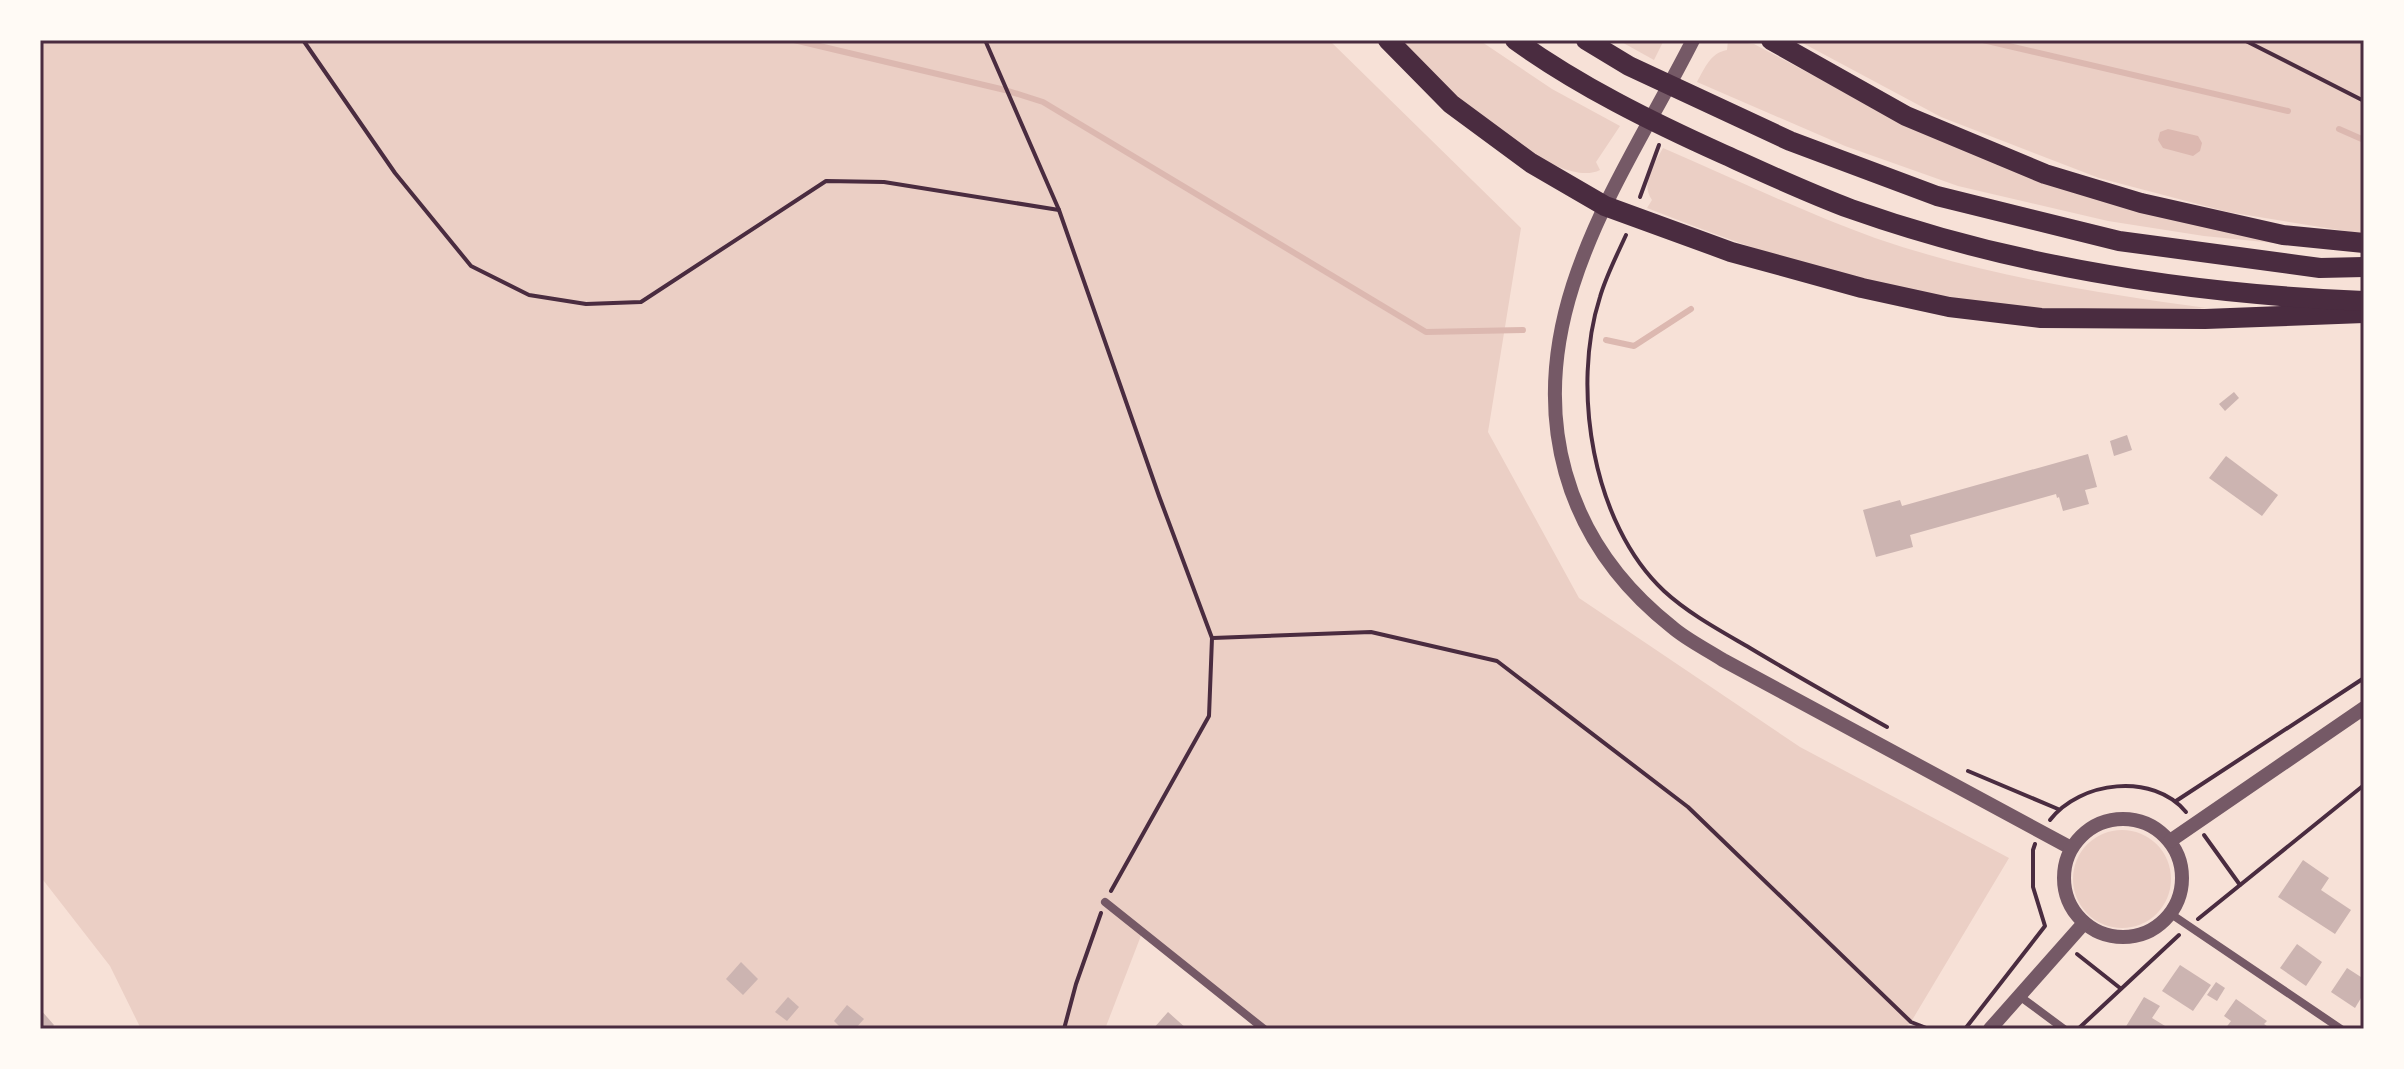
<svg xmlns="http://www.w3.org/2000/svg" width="2404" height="1069" viewBox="0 0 2404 1069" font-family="'Open Sans',sans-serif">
	<rect width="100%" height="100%" fill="#f7e1d7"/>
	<!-- green -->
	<g fill="#ebcfc5">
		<polygon points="40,40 1329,40 1521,228 1488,432 1579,598 1800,747 2009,858 1911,1022 1904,1029 1264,1029 1142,933 1105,1029 141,1029 110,966 40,876"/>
		<path d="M1395,40H1479L1552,89L1620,126L1596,162L1600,170C1553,194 1429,72 1395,40Z"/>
		<polygon points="1618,40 1664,40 1654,60"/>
		<path d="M1728,40L1754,44L1886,114L2274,239V243L2204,236L2108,221L1958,186L1845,146L1697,82C1705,68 1710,53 1727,50Z"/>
		<polygon points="1797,40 2364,40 2364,234 2228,212 2099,178 1941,117"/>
		<path d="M1663,148C1733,178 1803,212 1875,238C1983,275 2095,293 2207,308C2110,312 2011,312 1915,294C1823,276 1735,242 1647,208L1652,200C1640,183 1654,164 1663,148Z"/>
		<circle cx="2122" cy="879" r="49"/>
	</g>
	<!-- water -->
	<polygon fill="#dcb8b0" points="2168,129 2198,136 2202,143 2200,151 2193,156 2163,148 2158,140 2160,132"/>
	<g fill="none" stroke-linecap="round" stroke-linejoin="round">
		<!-- stream -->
		<g stroke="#dcb8b0" stroke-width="6">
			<polyline points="794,40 1005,90 1043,102 1426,332 1523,330"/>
			<polyline points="1983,40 2288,111"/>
			<polyline points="2339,129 2364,140"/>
			<polyline points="1606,340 1634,346 1691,309"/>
		</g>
	</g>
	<!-- building -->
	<g fill="#ccb4b1">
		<polygon points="2234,392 2239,398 2225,411 2219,404"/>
		<polygon points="2127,435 2132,450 2114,456 2110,441"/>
		<polygon points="2088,454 2097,487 2085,490 2089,504 2063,511 2059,497 2057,498 2056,494 1910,535 1913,547 1876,557 1863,510 1900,500 1902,506"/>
		<polygon points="2226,456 2278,495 2262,516 2209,478"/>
		<polygon points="2303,860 2329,878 2321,890 2351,910 2335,934 2278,897"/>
		<polygon points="2297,944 2322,962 2306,986 2280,968"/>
		<polygon points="741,962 758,979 743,995 726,979"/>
		<polygon points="2180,965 2211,985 2193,1011 2162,991"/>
		<polygon points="2347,968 2364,979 2364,993 2355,1008 2331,992"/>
		<polygon points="2216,982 2225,988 2217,1001 2207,995"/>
		<polygon points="788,997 799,1007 787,1021 775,1012"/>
		<polygon points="2144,997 2160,1006 2152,1018 2170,1029 2125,1028"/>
		<polygon points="2236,999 2267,1021 2264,1024 2271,1029 2225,1029 2231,1021 2224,1016"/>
		<polygon points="847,1005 864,1019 855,1029 842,1029 834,1021"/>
		<polygon points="40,1009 54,1025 50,1029 40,1029"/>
		<polygon points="1168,1012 1187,1029 1153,1029"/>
	</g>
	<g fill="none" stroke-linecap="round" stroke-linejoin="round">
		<!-- path -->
		<g stroke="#4a2c40" stroke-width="4">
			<polyline points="303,40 395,173 471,266 529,295 586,304 641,302 826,181 884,182 1059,210"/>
			<polyline points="985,40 1059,210 1159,496 1212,638 1209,716 1111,891"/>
			<polyline points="2244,40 2364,101"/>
			<polyline points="1640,197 1659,145"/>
			<path d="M1626,235C1617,255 1606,276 1600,297C1571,387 1592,524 1664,591C1689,614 1721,631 1750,648C1795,675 1841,701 1887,727"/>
			<polyline points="1213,638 1371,632 1497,661 1688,807 1911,1022 1929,1029"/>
			<polyline points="1968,771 2058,809"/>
			<polyline points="2176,801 2364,678"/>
			<path d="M2050,820C2080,781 2153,772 2186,812"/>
			<polyline points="2204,835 2240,885"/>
			<polyline points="2198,919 2364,785"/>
			<polyline points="2077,954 2120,988"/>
			<polyline points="1064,1029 1076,984 1101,913"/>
			<polyline points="1965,1029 2045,926 2033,887 2033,850 2035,844"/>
			<polyline points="2078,1029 2179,935"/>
		</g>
		<!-- minor -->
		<g stroke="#755966" stroke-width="8">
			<polyline points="1105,902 1264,1029"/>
			<polyline points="2171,914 2341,1029"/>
			<polyline points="2018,995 2064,1029"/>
		</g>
		<!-- tertiary -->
		<g stroke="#755966" stroke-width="14">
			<path d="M1693,40C1652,121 1601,198 1573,285C1531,416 1562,540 1672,627C1687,640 1706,649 1723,660L2071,848"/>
			<circle cx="2123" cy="878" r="59"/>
			<polyline points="2170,841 2364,708"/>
			<polyline points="1990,1029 2084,923"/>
		</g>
		<!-- trunk -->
		<g stroke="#4a2c40" stroke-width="20">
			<polyline points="1388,40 1451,104 1531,163 1605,206 1731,252 1862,288 1949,307 2041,318 2205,319 2364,313"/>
			<path d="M1515,40C1579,86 1652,122 1723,154C1765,173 1808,193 1851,209C2015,267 2191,294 2364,301"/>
			<polyline points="1586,40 1629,66 1790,141 1937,196 2119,241 2320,268 2364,267"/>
			<polyline points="1771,40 1906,116 2045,174 2141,203 2283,235 2364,243"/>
		</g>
	</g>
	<!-- border -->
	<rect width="2404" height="1069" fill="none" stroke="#fffaf5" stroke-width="84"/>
	<rect x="42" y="42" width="2320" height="985" fill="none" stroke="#4a2c40" stroke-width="3"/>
</svg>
